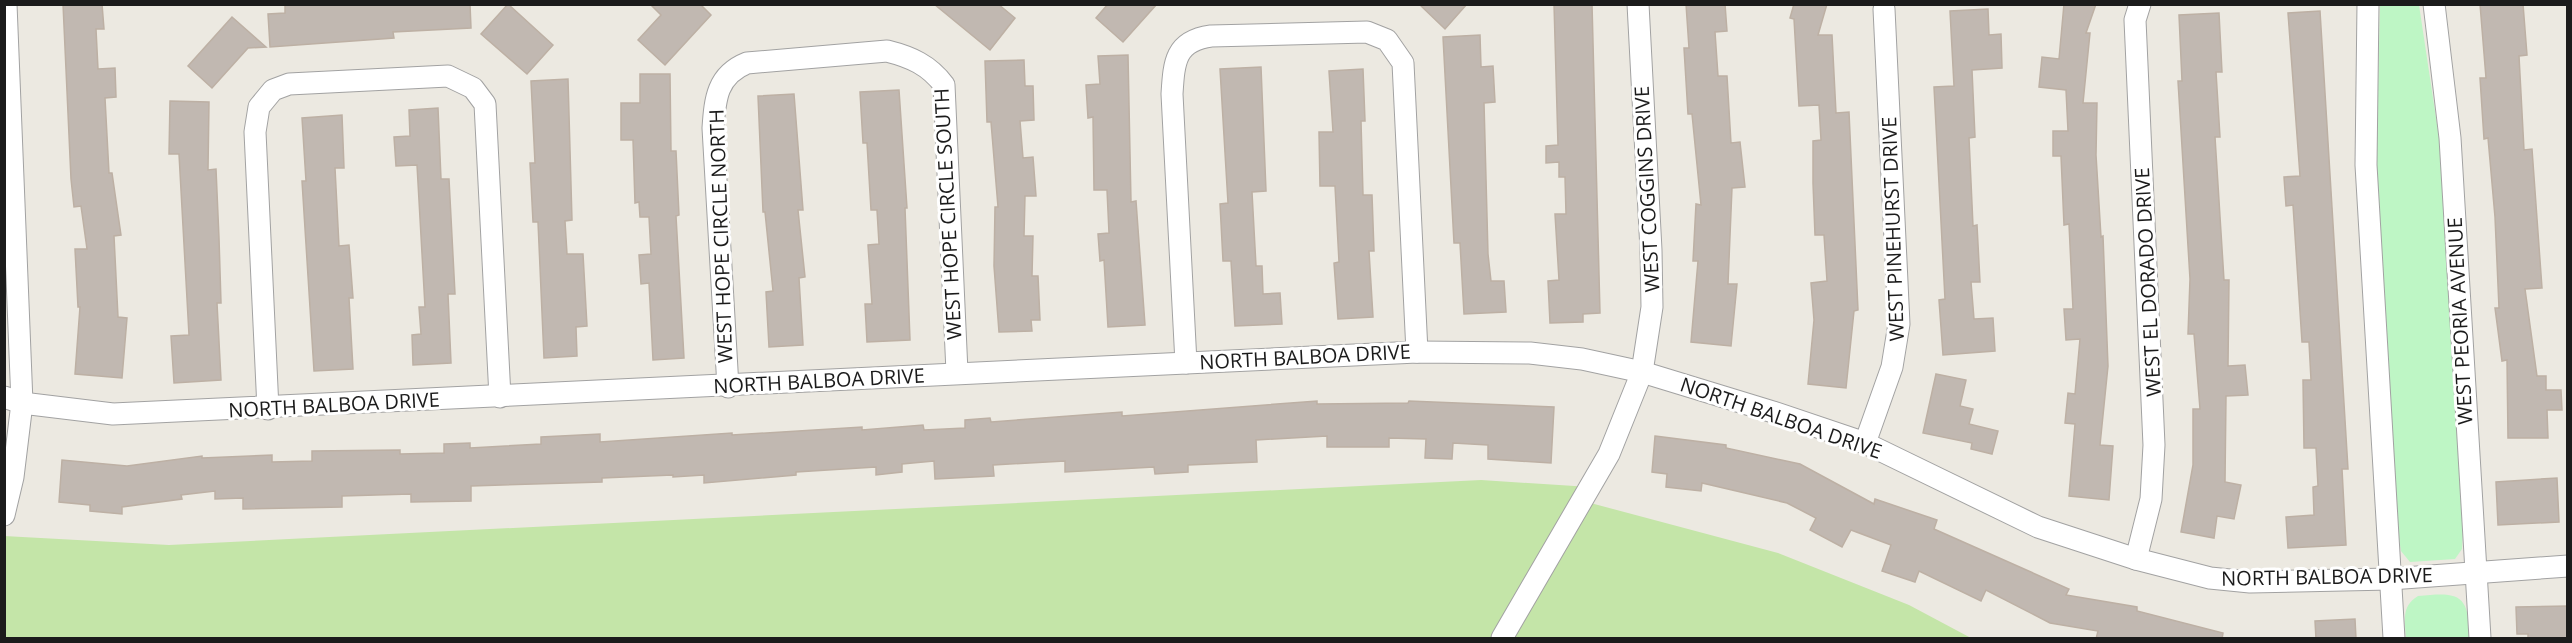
<svg xmlns="http://www.w3.org/2000/svg" width="2572" height="643" viewBox="0 0 2572 643" font-family="'Open Sans',sans-serif">
	<rect width="100%" height="100%" fill="#ece9e1"/>
	<!-- grass -->
	<polygon fill="#c4e5a8" points="1481,480 1590,487 1583,501 1778,553 1909,605 1971,638 5,638 4,536 169,545"/>
	<!-- park -->
	<g fill="#bef6c5">
		<polygon points="2380,5 2419,5 2441,151 2463,530 2462,549 2455,559 2410,562 2401,551 2399,539 2376,172"/>
		<path d="M2418,596C2463,591 2467,596 2471,638H2406C2405,621 2401,606 2418,596Z"/>
	</g>
	<!-- building -->
	<g fill="#c1b8b1" stroke="#bdb0a4" stroke-width="1.5">
		<polygon points="63,4 102,4 104,29 96,29 98,69 115,68 116,97 105,98 109,173 112,173 121,235 114,236 118,317 127,318 122,378 75,374 80,307 78,307 75,249 87,249 81,206 74,207 71,179"/>
		<polygon points="285,4 470,4 471,28 393,32 394,38 270,47 268,14 285,13"/>
		<polygon points="508,4 553,45 527,74 481,34"/>
		<polygon points="650,4 700,4 711,15 665,65 638,40 661,15"/>
		<polygon points="934,4 998,4 1015,18 990,50"/>
		<polygon points="1108,4 1157,4 1123,42 1096,18"/>
		<polygon points="1419,4 1467,4 1445,29"/>
		<polygon points="1554,4 1592,4 1600,313 1583,314 1583,322 1550,323 1548,281 1559,280 1555,214 1566,214 1565,177 1559,177 1559,162 1546,163 1546,146 1558,145"/>
		<polygon points="1686,4 1725,4 1727,31 1715,32 1718,76 1727,76 1731,143 1740,142 1745,187 1732,188 1728,284 1737,284 1731,346 1691,342 1698,261 1693,261 1696,204 1701,205 1692,114 1688,114 1684,48 1689,48"/>
		<polygon points="1794,4 1827,4 1818,35 1832,35 1836,113 1849,112 1858,310 1854,311 1846,388 1808,384 1814,320 1811,283 1827,281 1824,235 1815,235 1813,183 1813,141 1821,140 1819,105 1799,106 1794,19 1790,18"/>
		<polygon points="2064,4 2096,4 2086,33 2090,33 2083,103 2097,103 2096,155 2101,237 2103,236 2108,366 2100,445 2113,446 2109,500 2069,496 2075,424 2065,423 2068,393 2075,394 2080,339 2066,340 2064,309 2073,309 2069,224 2064,225 2061,156 2053,156 2053,131 2068,131 2066,90 2039,87 2042,57 2059,59"/>
		<polygon points="2480,4 2523,4 2527,55 2519,56 2524,150 2532,149 2542,288 2525,289 2537,376 2546,376 2546,390 2561,390 2562,410 2547,410 2548,438 2508,438 2507,360 2502,361 2495,308 2499,308 2495,217 2488,138 2484,139 2480,78 2486,78"/>
		<polygon points="1988,9 1989,35 2001,34 2002,68 1972,70 1975,137 1969,138 1973,226 1977,225 1980,282 1971,282 1974,319 1993,318 1995,351 1943,355 1939,300 1945,299 1934,87 1954,86 1950,11"/>
		<polygon points="2320,11 2348,469 2342,469 2346,545 2288,548 2286,517 2314,515 2313,487 2318,486 2316,448 2304,448 2303,380 2311,380 2309,342 2302,342 2293,205 2286,206 2284,177 2300,176 2288,13"/>
		<polygon points="2219,13 2222,72 2216,72 2220,137 2215,137 2224,280 2229,280 2228,366 2245,365 2248,395 2226,396 2225,482 2241,485 2234,519 2217,516 2214,538 2181,532 2193,465 2193,409 2200,409 2194,334 2188,334 2190,279 2178,81 2182,81 2179,15"/>
		<polygon points="232,17 266,47 248,48 212,88 188,66"/>
		<polygon points="1480,35 1481,67 1493,66 1495,102 1484,103 1488,254 1491,281 1504,281 1506,312 1464,314 1460,243 1454,243 1443,37"/>
		<polygon points="1128,55 1131,202 1136,201 1145,325 1108,327 1104,260 1100,261 1098,234 1109,233 1107,190 1094,190 1093,117 1088,118 1086,85 1100,84 1098,56"/>
		<polygon points="1024,60 1025,86 1033,86 1034,120 1020,121 1023,158 1033,157 1036,196 1025,196 1024,236 1033,236 1032,276 1038,276 1040,320 1031,320 1032,331 999,332 994,266 995,207 998,207 991,122 987,122 985,61"/>
		<polygon points="1261,67 1266,191 1252,192 1256,266 1262,266 1263,294 1280,293 1282,324 1235,326 1231,261 1223,261 1220,204 1228,203 1220,69"/>
		<polygon points="1363,69 1365,121 1361,121 1363,195 1372,195 1374,251 1369,251 1373,317 1338,319 1334,263 1339,262 1335,186 1320,186 1319,132 1333,132 1329,71"/>
		<polygon points="640,74 670,74 671,151 676,151 679,215 676,216 684,358 653,360 649,283 641,284 639,255 651,254 649,217 640,217 639,202 635,203 633,140 621,140 621,103 640,103"/>
		<polygon points="568,79 572,220 565,221 567,254 583,254 587,326 576,327 577,356 544,358 538,222 533,222 530,163 535,163 531,81"/>
		<polygon points="899,90 907,208 905,208 910,340 867,342 865,304 872,304 868,245 879,244 877,210 871,210 867,143 863,143 860,92"/>
		<polygon points="794,94 803,210 798,210 805,277 799,278 803,345 769,347 766,292 773,291 765,212 763,212 758,96"/>
		<polygon points="170,101 209,102 208,170 216,169 219,238 221,303 217,303 221,380 174,383 171,336 189,335 179,154 169,154"/>
		<polygon points="438,108 441,179 449,179 455,294 448,294 451,363 413,365 412,335 421,334 419,307 425,307 417,165 396,166 394,137 410,136 409,110"/>
		<polygon points="342,115 344,168 335,168 339,246 349,245 353,298 349,298 353,369 314,371 302,181 306,181 302,118"/>
		<polygon points="1936,374 1966,380 1960,406 1973,409 1969,424 1998,431 1992,454 1971,449 1972,443 1923,433"/>
		<polygon points="1317,401 1317,404 1408,403 1409,401 1554,407 1551,463 1488,459 1488,445 1453,443 1452,459 1425,458 1426,439 1389,438 1389,447 1327,447 1327,436 1256,440 1257,462 1188,465 1188,472 1155,474 1154,467 1065,472 1065,461 993,465 994,476 935,479 934,461 902,464 902,472 876,475 876,467 796,472 796,475 704,483 704,475 673,477 673,475 602,478 602,482 471,486 471,501 411,502 411,494 342,496 342,507 243,509 243,498 215,499 215,491 181,495 182,499 122,507 122,514 90,511 90,505 59,502 62,460 127,466 202,456 202,458 272,455 272,462 312,461 312,451 400,450 400,454 444,453 444,444 470,443 470,448 541,444 541,437 600,434 600,442 732,433 732,435 862,427 862,430 923,425 924,430 965,428 965,420 990,418 991,422 1122,412 1122,416"/>
		<polygon points="1655,436 1726,445 1726,448 1800,464 1874,504 1875,499 1937,520 1934,529 2069,589 2066,595 2137,607 2137,611 2223,633 2222,639 2096,639 2098,631 2050,623 1986,590 1981,601 1919,571 1915,582 1882,571 1891,545 1851,530 1842,547 1810,530 1816,518 1787,503 1702,483 1701,491 1666,487 1667,474 1652,472"/>
		<polygon points="2557,478 2559,522 2498,525 2496,482"/>
		<polygon points="2568,606 2568,639 2528,639 2528,634 2517,634 2516,607"/>
		<polygon points="2355,619 2356,639 2316,639 2315,621"/>
	</g>
	<g fill="none" stroke-linecap="round" stroke-linejoin="round">
		<!-- minor casing -->
		<g stroke="#a2a2a2" stroke-width="23">
			<g id="minor">
				<polyline points="2368,4 2366,165 2394,638"/>
				<polyline points="2434,4 2450,138 2480,638"/>
				<path d="M1186,363L1172,94C1174,62 1175,41 1211,36L1367,32L1387,40L1403,63L1417,352"/>
				<path d="M728,387L713,128C715,99 717,75 747,63L887,51C911,57 929,65 944,85L957,372"/>
				<polyline points="4,397 22,403 113,414 1417,352 1530,353 1582,359 1642,372 1773,412 1865,443 2038,527 2136,559 2210,578 2250,582 2390,579 2568,566"/>
				<polyline points="268,409 255,132 259,107 273,90 289,84 448,76 473,88 485,104 500,397"/>
				<polyline points="1865,443 1892,367 1899,324 1884,9"/>
				<polyline points="4,515 13,477 22,403 6,4"/>
				<polyline points="2136,559 2151,499 2154,445 2135,20 2140,4"/>
				<polyline points="1502,638 1609,454 1642,372 1652,307 1651,250 1638,4"/>
			</g>
		</g>
		<!-- minor -->
		<use href="#minor" stroke="#fff" stroke-width="21"/>
	</g>
	<g text-anchor="middle" stroke-width="6" stroke-linejoin="round" paint-order="stroke">
		<!-- street labels -->
		<g font-size="20" fill="#1b1b1b" stroke="#fff">
			<text transform="translate(1647 189) rotate(-93)" y="7">WEST COGGINS DRIVE</text>
			<text transform="translate(948 214) rotate(-93)" y="7">WEST HOPE CIRCLE SOUTH</text>
			<text transform="translate(1893 229) rotate(-92)" y="7">WEST PINEHURST DRIVE</text>
			<text transform="translate(721 236) rotate(-92)" y="7">WEST HOPE CIRCLE NORTH</text>
			<text transform="translate(2148 282) rotate(-93)" y="7">WEST EL DORADO DRIVE</text>
			<text transform="translate(2460 321) rotate(-93)" y="7">WEST PEORIA AVENUE</text>
			<text transform="translate(1305 357) rotate(-3)" y="7">NORTH BALBOA DRIVE</text>
			<text transform="translate(819 381) rotate(-3)" y="7">NORTH BALBOA DRIVE</text>
			<text transform="translate(334 405) rotate(-3)" y="7">NORTH BALBOA DRIVE</text>
			<text transform="translate(1781 418) rotate(19)" y="7">NORTH BALBOA DRIVE</text>
			<text transform="translate(2327 577) rotate(-1)" y="7">NORTH BALBOA DRIVE</text>
		</g>
	</g>
	<!-- border -->
	<rect width="2572" height="643" fill="none" stroke="#1b1b1b" stroke-width="12"/>
</svg>
